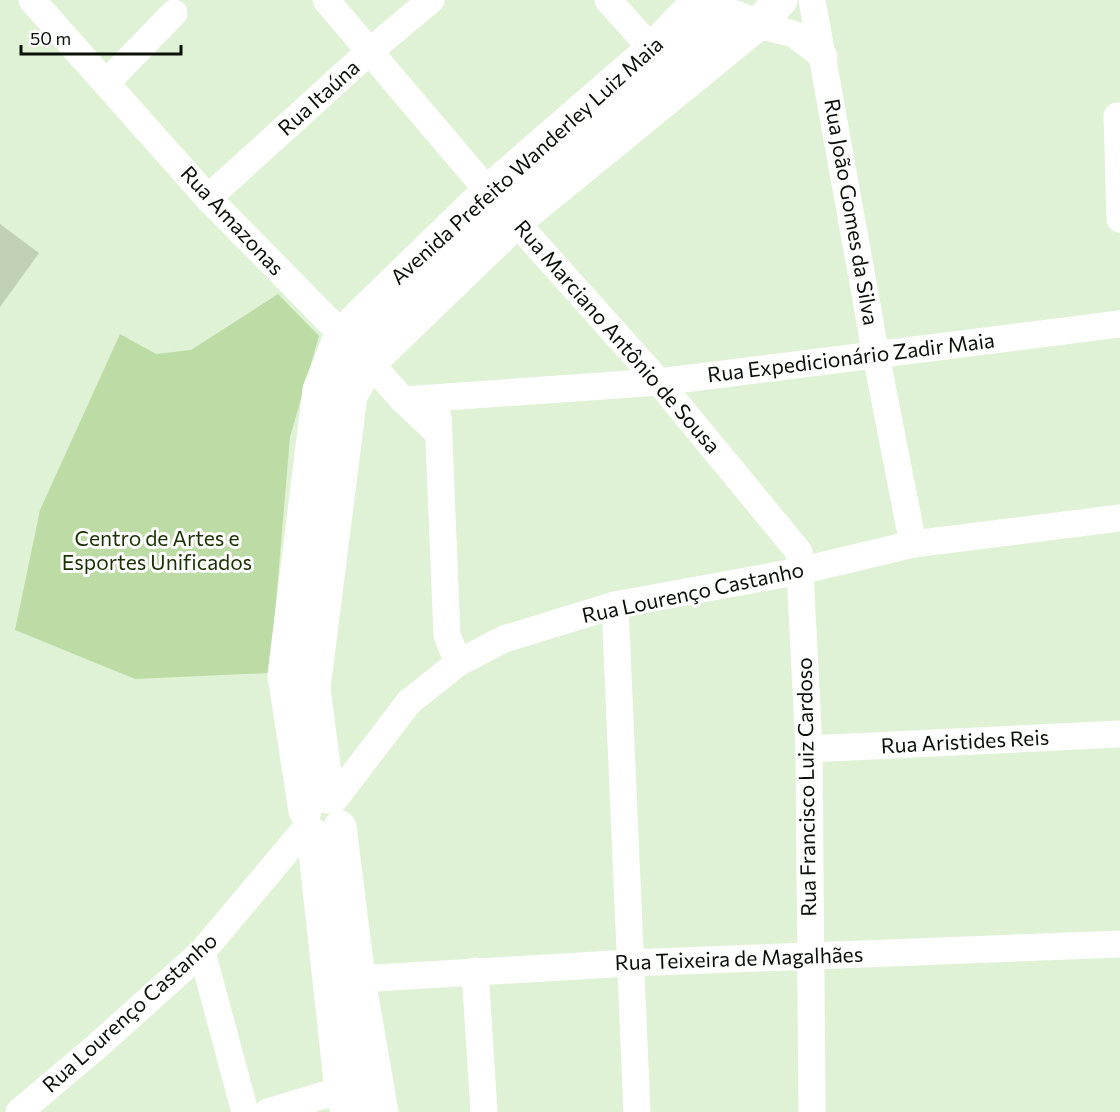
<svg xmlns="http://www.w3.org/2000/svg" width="1120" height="1112" viewBox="0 0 1120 1112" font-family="Commissioner,sans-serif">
	<rect width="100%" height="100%" fill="#e0f2d5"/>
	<!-- green -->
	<polygon fill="#bcdba5" points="278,294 319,336 290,437 270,673 135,679 15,630 40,510 120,334 156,354 191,350"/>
	<!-- building -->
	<polygon fill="#bfd0b4" points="0,224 39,253 0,307"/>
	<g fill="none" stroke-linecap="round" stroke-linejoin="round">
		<!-- minor -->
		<g stroke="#fff" stroke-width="27">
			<polyline points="32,0 208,198 370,363 403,400 439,434"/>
			<polyline points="326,0 488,191 659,382 799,552 809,749 812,1112"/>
			<polyline points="608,0 652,49"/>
			<polyline points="812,0 876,355 913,544"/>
			<polyline points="757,25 794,34 824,57"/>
			<polyline points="107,82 174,13"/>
			<polyline points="1117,116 1120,219"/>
			<polyline points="208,198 370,51 431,0"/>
			<polyline points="340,377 353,346 526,187 726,14"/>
			<polyline points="403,400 659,382 1120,324"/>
			<polyline points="438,417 447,635 458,663"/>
			<polyline points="615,605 637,1112"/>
			<polyline points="809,749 1120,734"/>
			<polyline points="334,800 409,702 458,663 504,639 615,605 800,571 913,544 1120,518"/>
			<polyline points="202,952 245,1112"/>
			<polyline points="475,971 484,1112"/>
			<polyline points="359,979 630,963 1120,944"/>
			<polyline points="348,1007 359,1094 363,1112"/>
			<polyline points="19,1112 96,1047 202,952 307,827"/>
			<polyline points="268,1112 341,1090"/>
		</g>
		<!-- major -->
		<g stroke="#fff" stroke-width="33">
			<polyline points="714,0 726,14 757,25"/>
			<polyline points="328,797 314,688 351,395 370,363 517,221 757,25 781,0"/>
			<polyline points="305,811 284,675 319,390 341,334 488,191 652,49 699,0"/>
			<polyline points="340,827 359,979 382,1112"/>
			<polyline points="313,834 341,1090 347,1112"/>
		</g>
	</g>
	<g text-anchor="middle" stroke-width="6" stroke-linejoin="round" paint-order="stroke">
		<!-- street labels -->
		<g font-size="21" fill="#0a1007" stroke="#fff">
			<text transform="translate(319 98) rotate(-42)" y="7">Rua Itaúna</text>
			<text transform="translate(527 161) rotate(-42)" y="7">Avenida Prefeito Wanderley Luiz Maia</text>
			<text transform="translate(851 212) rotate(80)" y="7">Rua João Gomes da Silva</text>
			<text transform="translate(232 221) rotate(47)" y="7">Rua Amazonas</text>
			<text transform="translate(617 337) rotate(49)" y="7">Rua Marciano Antônio de Sousa</text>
			<text transform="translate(851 358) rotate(-7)" y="7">Rua Expedicionário Zadir Maia</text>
			<text transform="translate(693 593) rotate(-12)" y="7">Rua Lourenço Castanho</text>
			<text transform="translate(965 742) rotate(-3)" y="7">Rua Aristides Reis</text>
			<text transform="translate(807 787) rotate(-91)" y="7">Rua Francisco Luiz Cardoso</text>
			<text transform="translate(739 959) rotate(-2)" y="7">Rua Teixeira de Magalhães</text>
			<text transform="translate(130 1013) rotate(-42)" y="7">Rua Lourenço Castanho</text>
		</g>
		<!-- park labels -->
		<g font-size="21" fill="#193100" stroke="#fff">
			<text x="157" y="546">Centro de Artes e<tspan x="157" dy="24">Esportes Unificados</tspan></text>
		</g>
	</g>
	<!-- scale -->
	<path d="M21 45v9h160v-9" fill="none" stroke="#0a1007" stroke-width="3"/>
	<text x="30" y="45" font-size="18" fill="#0a1007" stroke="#ffffff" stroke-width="4.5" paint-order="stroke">50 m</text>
</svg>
